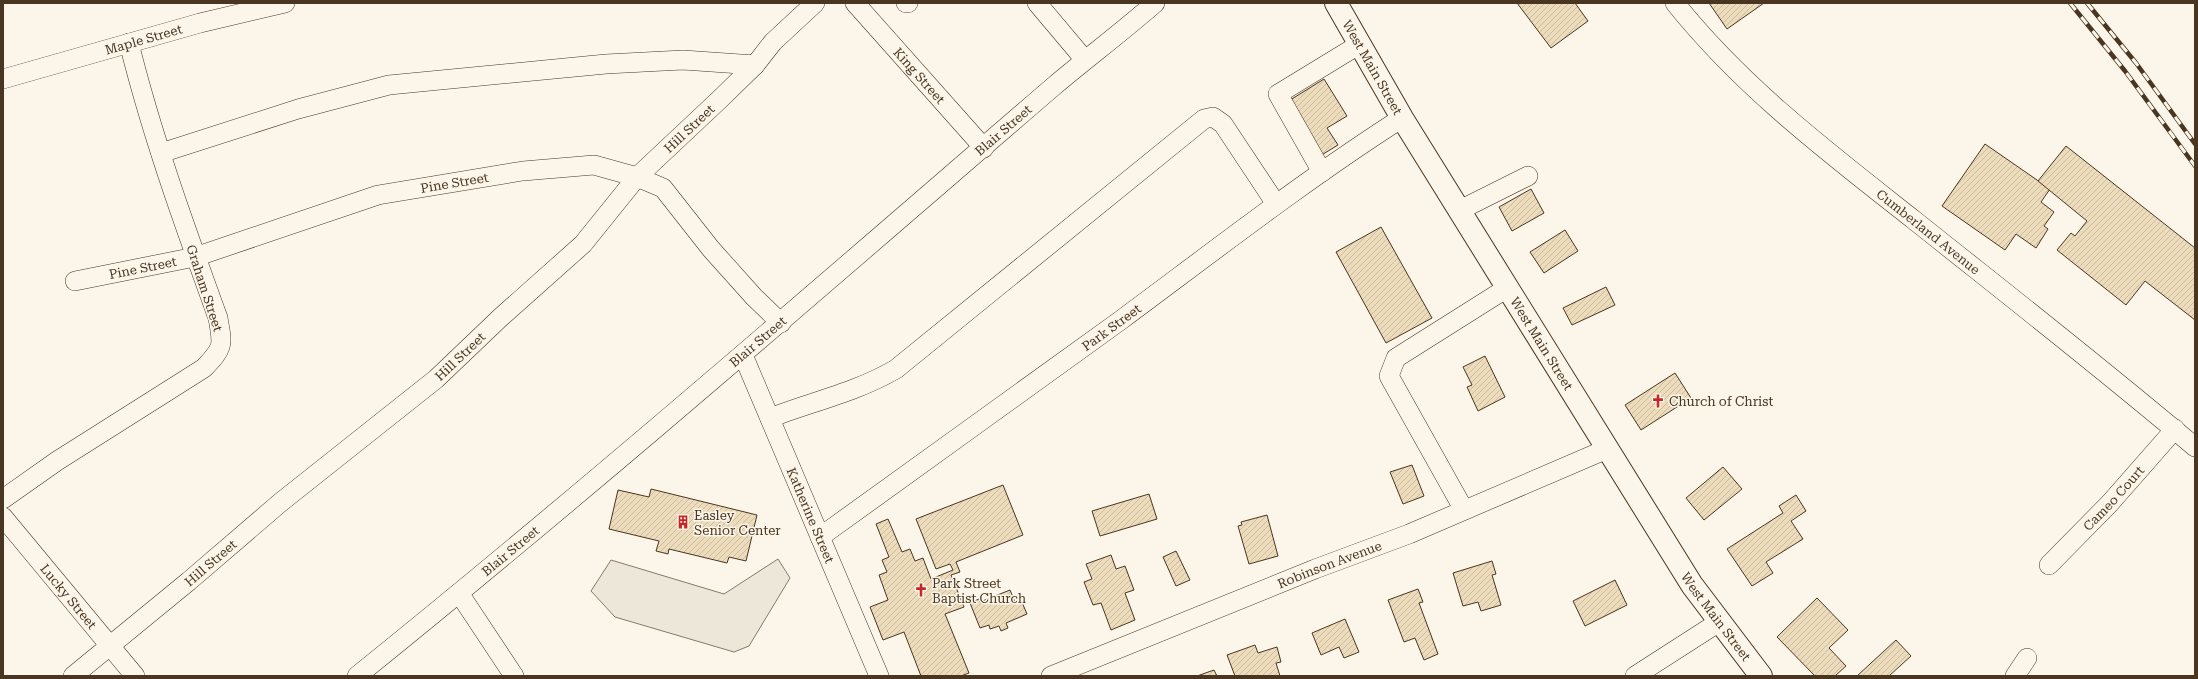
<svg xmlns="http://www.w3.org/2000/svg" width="2198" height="679" viewBox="0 0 2198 679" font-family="'Roboto Serif',serif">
	<defs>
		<pattern id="building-hatch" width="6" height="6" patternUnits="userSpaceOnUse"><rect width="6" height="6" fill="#ecdcbc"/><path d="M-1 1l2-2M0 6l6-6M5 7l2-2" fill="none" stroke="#ccbda1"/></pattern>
	</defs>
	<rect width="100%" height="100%" fill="#fbf6e9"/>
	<!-- parking -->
	<polygon fill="#ede7d9" stroke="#887966" points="778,559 790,578 749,646 734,652 615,617 591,591 611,560 724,594"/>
	<!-- building -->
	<g fill="url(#building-hatch)" stroke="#4a3520">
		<polygon points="1517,3 1575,3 1588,21 1551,48"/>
		<polygon points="1709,3 1764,3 1727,29"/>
		<polygon points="1324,79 1347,116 1327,128 1338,145 1320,156 1287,102"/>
		<polygon points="1985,144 2050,189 2041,202 2054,212 2044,226 2048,229 2036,248 2016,234 2005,250 1942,206"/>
		<polygon points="2066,146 2195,248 2195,320 2145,281 2126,305 2057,250 2071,233 2075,236 2087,221 2038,181"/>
		<polygon points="1531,189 1544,213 1512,231 1499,207"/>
		<polygon points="1381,227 1432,318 1386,343 1336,252"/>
		<polygon points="1565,230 1578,251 1544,273 1530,252"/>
		<polygon points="1606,287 1615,305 1572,325 1563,308"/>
		<polygon points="1485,356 1505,397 1478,411 1467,387 1472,385 1463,367"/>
		<polygon points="1675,373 1691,398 1641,430 1625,405"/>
		<polygon points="1412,465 1424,496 1403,504 1390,472"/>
		<polygon points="1723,467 1742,489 1704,520 1686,498"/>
		<polygon points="1003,485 1023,535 956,562 960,572 951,575 964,607 945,614 969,673 961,676 921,676 904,632 883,640 870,607 888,600 879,575 887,572 882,560 889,557 876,524 888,519 902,552 910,549 915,561 923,558 931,579 953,570 950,564 936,569 916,519"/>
		<polygon points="651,489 757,515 746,561 729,557 727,563 669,549 668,554 656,551 659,541 609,529 618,490 649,497"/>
		<polygon points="1149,494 1157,519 1100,536 1092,511"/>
		<polygon points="1796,495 1806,511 1791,521 1803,539 1766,562 1773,573 1752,586 1727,549 1783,513 1779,506"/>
		<polygon points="1267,515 1278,556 1249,564 1238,526 1242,525 1241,522"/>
		<polygon points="1176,551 1190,580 1176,586 1163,557"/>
		<polygon points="1111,555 1116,569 1125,566 1134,590 1125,593 1135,620 1111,630 1101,603 1093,605 1084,582 1092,579 1086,564"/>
		<polygon points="1492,561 1496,574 1492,575 1501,605 1481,611 1478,602 1463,606 1453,573"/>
		<polygon points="1615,580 1627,605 1585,626 1573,601"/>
		<polygon points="1418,589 1423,602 1419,603 1438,654 1424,660 1415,638 1404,642 1388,600"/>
		<polygon points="1010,590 1015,602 1021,600 1027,614 1006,623 1008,628 1001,631 999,626 990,629 989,625 980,628 970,603 979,599 980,602"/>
		<polygon points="1817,598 1848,630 1829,648 1846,666 1835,676 1815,676 1777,637"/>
		<polygon points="1345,619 1359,652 1344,658 1339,647 1321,655 1312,633"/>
		<polygon points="1896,640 1911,656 1889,676 1857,676"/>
		<polygon points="1255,645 1258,653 1277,647 1281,662 1276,663 1280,676 1235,676 1227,655"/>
		<polygon points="1214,670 1217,676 1197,676"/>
	</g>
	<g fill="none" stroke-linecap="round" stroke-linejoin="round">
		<!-- minor casing -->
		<g stroke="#4a3520" stroke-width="20">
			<g id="minor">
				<path id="s1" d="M855,3L984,148"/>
				<polyline points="906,3 908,3"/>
				<polyline points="1037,3 1085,60"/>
				<path id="s2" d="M1675,3C1743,88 1829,153 1914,220C2008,295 2103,369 2195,447"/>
				<path id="s3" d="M3,79L200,23L285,3"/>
				<polyline points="161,153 298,109 389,85 606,64 683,60 755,65"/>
				<polyline points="1322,172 1278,94 1360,44"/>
				<polyline points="1460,210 1528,176"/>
				<path id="s4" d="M75,281L195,257L378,195L523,171L594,165L637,177L663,188L711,249L754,297L781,323"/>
				<path id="s5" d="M743,355L879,676"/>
				<path d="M770,418C811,402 857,392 896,369L1204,119L1213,117L1223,124L1276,204"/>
				<path d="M3,499L57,461L204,368C224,347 223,346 218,318C185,227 152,136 129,43"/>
				<polyline points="1464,510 1389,376 1396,358 1507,288"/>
				<path id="s6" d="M3,517L135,676"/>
				<path id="s7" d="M820,537C920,464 1021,393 1121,320C1214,251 1305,180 1402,118"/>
				<path id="s8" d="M2049,565L2110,503L2175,429"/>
				<polyline points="459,593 514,676"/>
				<path id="s9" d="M73,676L189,581L281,502L436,379L501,317L583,244L637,177L718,101L755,65L773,42L815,3"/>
				<path id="s10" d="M357,676C594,485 823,285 1054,86C1087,58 1122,32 1155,3"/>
				<path id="s11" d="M1051,676L1315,569L1409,534L1607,449"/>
				<polyline points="1635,676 1719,622"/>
				<polyline points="2015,676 2027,658"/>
			</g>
		</g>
		<!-- major casing -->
		<g stroke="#4a3520" stroke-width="24">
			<g id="major">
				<path id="s12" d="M1336,3L1402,118L1692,585L1761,676"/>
			</g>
		</g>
		<!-- minor -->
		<use href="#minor" stroke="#fbf6e9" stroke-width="19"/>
		<!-- major -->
		<use href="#major" stroke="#fbf6e9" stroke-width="22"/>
		<!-- rail casing -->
		<g stroke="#4a3520" stroke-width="4.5">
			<g id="rail">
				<polyline points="2070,3 2125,71 2195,166"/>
				<polyline points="2087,3 2136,63 2195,144"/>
			</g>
		</g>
		<!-- rail -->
		<use href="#rail" stroke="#fbf6e9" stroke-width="3" stroke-dasharray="9" stroke-linecap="butt"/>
	</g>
	<!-- icons -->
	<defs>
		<g id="church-bare" transform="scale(1.08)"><path d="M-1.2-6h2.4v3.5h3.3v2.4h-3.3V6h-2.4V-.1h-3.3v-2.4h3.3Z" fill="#c62828" stroke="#fbf6e9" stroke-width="2.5" paint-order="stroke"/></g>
		<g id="building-bare" transform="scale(1.08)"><path d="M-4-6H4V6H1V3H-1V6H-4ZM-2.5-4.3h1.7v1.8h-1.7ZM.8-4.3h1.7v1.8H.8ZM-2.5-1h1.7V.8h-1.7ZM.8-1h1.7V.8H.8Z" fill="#c62828" stroke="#fbf6e9" stroke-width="2.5" paint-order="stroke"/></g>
	</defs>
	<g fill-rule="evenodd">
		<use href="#church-bare" x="1658" y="401"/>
		<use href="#building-bare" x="683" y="522"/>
		<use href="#church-bare" x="921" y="590"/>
	</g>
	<g text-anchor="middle" stroke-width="3" stroke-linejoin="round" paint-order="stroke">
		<!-- street labels -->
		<g font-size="13" fill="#4a3520" stroke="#fbf6e9">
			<text dy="5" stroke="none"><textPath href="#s3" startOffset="146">Maple Street</textPath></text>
			<text dy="5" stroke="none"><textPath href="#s12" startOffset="74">West Main Street</textPath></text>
			<text dy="5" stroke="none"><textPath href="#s1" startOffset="97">King Street</textPath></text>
			<text dy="5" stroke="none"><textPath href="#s9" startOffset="826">Hill Street</textPath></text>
			<text dy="5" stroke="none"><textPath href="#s10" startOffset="846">Blair Street</textPath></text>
			<text dy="5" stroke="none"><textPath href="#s4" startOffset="393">Pine Street</textPath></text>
			<text dy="5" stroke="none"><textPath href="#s2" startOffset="342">Cumberland Avenue</textPath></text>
			<text dy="5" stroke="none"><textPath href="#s4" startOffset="69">Pine Street</textPath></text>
			<text transform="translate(205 288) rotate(72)" y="5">Graham Street</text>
			<text dy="5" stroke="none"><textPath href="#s7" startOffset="359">Park Street</textPath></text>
			<text dy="5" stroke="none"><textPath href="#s10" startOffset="522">Blair Street</textPath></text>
			<text dy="5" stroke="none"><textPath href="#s12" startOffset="398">West Main Street</textPath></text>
			<text dy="5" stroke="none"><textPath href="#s9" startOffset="502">Hill Street</textPath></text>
			<text dy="5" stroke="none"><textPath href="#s8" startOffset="93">Cameo Court</textPath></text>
			<text dy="5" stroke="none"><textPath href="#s5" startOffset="174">Katherine Street</textPath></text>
			<text dy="5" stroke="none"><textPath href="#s10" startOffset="198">Blair Street</textPath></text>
			<text dy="5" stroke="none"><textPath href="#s9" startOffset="178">Hill Street</textPath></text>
			<text dy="5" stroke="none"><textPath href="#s11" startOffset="300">Robinson Avenue</textPath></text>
			<text dy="5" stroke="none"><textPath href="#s6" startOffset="103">Lucky Street</textPath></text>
			<text dy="5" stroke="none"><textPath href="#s12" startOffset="722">West Main Street</textPath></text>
		</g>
		<!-- poi labels -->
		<g font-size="13" fill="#4a3520" stroke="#fbf6e9" text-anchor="start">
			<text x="1669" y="406">Church of Christ</text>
			<text x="694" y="520">Easley<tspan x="694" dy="15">Senior Center</tspan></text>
			<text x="932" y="588">Park Street<tspan x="932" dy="15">Baptist Church</tspan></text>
		</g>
	</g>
	<!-- border -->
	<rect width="2198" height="679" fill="none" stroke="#4a3520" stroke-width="8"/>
</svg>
